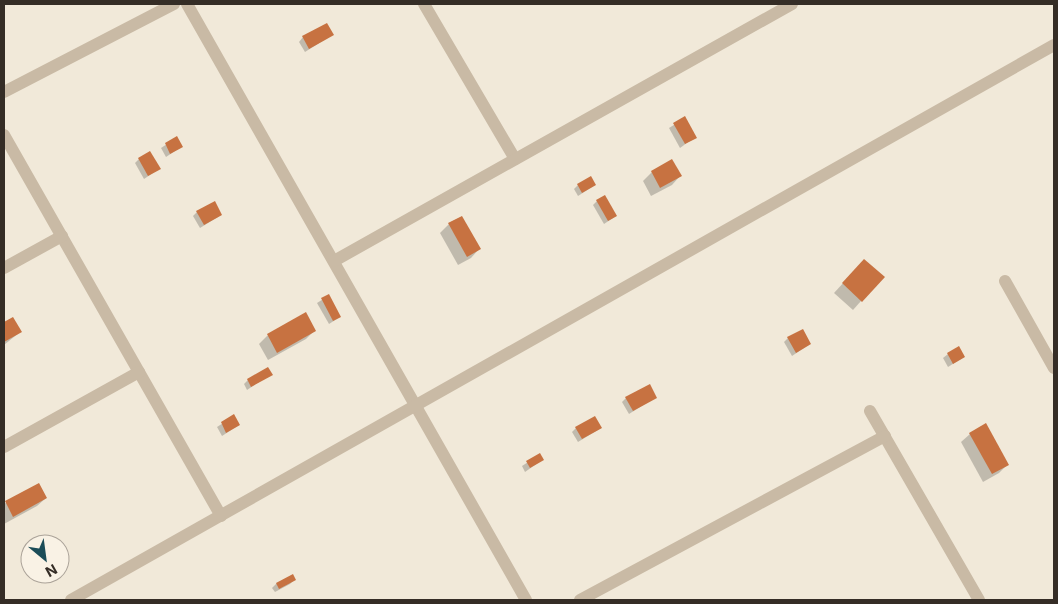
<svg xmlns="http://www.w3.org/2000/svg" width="1058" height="604" viewBox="0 0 1058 604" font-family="Inter,sans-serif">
	<rect width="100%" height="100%" fill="#f1e9d9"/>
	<!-- shadow -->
	<g fill="#0003">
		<polygon points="332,35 305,52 299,42 303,37"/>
		<polygon points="685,118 695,137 680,148 669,128"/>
		<polygon points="176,138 181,147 166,157 161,148"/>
		<polygon points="139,159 159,169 144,179 135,163"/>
		<polygon points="652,172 680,176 672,185 651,196 643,181"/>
		<polygon points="578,185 595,185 578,196 574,189"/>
		<polygon points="597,201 616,216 604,224 593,205"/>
		<polygon points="197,212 221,215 200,228 193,216"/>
		<polygon points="449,224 479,249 471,258 458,265 440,233"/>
		<polygon points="856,269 861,301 853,310 834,293"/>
		<polygon points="328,296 340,317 329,324 317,303"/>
		<polygon points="306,314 315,330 306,339 268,360 259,344 267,336"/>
		<polygon points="13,319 20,332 4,345 4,324"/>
		<polygon points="788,338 810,344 792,356 784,342"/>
		<polygon points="948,354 964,357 948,367 943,358"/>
		<polygon points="271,374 247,390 244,384 248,380"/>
		<polygon points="656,397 629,414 622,402 626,398"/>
		<polygon points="234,416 239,425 222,436 217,427"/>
		<polygon points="576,428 601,428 578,442 572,432"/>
		<polygon points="970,434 1007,465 999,473 983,482 961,442"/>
		<polygon points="539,455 542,460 525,472 522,466"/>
		<polygon points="38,484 46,498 37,506 4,524 4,504"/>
		<polygon points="292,575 294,580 290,584 275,592 272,588 276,584"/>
	</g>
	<!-- building -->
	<g fill="#c77241">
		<polygon points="327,23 334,35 309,49 302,36"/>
		<polygon points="685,116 697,138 685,144 673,123"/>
		<polygon points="177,136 183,147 170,154 165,143"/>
		<polygon points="150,151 161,169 148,176 138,158"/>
		<polygon points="672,159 682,176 660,188 651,171"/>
		<polygon points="591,176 596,185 582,193 577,184"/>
		<polygon points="605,195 617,216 608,221 596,200"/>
		<polygon points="215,201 222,215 204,225 196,211"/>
		<polygon points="462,216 481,249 467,257 448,223"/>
		<polygon points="864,259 885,277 862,302 842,283"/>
		<polygon points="329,294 341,317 333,321 321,298"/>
		<polygon points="306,312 316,331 277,353 267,334"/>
		<polygon points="13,317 22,332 4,342 4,322"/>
		<polygon points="803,329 811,344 796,353 787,337"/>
		<polygon points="959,346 965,357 953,364 947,353"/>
		<polygon points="268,367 273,375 251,387 247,379"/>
		<polygon points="650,384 657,398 633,411 625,397"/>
		<polygon points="234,414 240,425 226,433 221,422"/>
		<polygon points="595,416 602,428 582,439 575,427"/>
		<polygon points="986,423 1009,465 992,474 969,433"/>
		<polygon points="540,453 544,460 530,468 526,461"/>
		<polygon points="39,483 47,498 13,517 5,501"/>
		<polygon points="293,574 296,580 279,589 276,583"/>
	</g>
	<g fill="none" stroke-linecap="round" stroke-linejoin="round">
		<!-- minor -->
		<g stroke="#c9baa5" stroke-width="12">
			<polyline points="187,4 526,600"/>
			<polyline points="424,4 515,159"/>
			<polyline points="4,92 174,4"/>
			<polyline points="4,135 221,516"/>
			<polyline points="334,261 792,4"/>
			<polyline points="4,268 62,236"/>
			<polyline points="1005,281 1054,368"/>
			<polyline points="870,411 979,600"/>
			<polyline points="4,447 139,372"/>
			<polyline points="71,600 1054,45"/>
			<polyline points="580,600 885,436"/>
		</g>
	</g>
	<!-- border -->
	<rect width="1058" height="604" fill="none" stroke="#352d26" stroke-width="10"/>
	<!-- north arrow -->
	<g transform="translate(45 559) rotate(151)"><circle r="24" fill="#f9f2e5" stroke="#aba399"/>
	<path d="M0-4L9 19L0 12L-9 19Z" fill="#1b4c57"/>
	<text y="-8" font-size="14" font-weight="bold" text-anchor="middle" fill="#352d26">N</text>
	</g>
</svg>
